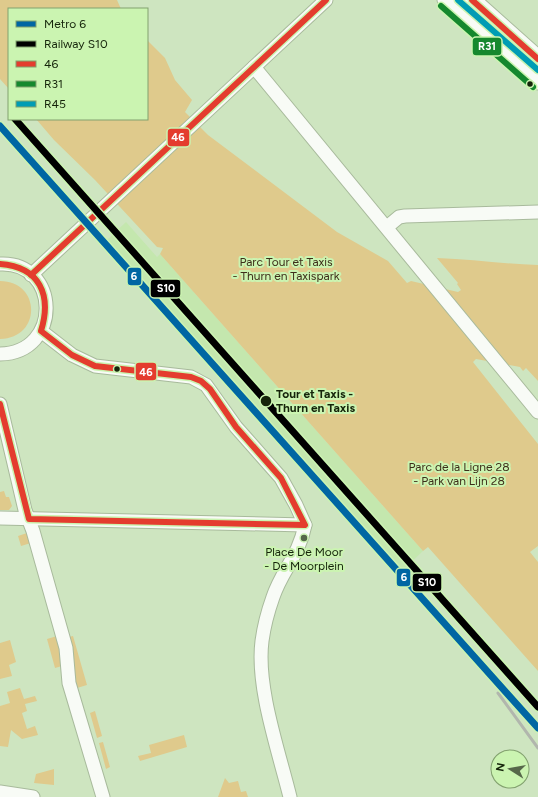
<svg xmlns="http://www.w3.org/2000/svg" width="538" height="797" viewBox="0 0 538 797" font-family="Figtree,sans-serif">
	<rect width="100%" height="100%" fill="#cee5c0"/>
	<!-- built -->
	<polygon fill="#c4e7ae" points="126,222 157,257 160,254 423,551 403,570 107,240"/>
	<!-- green -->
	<g fill="#dfca8c">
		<polygon points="0,0 117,0 121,9 9,9 9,89 0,79"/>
		<path d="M147,40L165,58L175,80L192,100L185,112L208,135L337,232L388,261L407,283L411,281L458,292L461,290L457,284L458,283L437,258C471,259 504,264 538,265V381L526,368L523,371L520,367L476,359L473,362L538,444V546L530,552L538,562V671L428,547L423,551L160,254L163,248L157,247L95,180L54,140L36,119H147Z"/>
		<path d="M0,281C41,281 42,338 0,339Z"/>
		<polygon points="4,491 6,497 9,497 12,506 9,510 0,510 0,492"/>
		<polygon points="27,533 31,543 21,546 18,536"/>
		<polygon points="57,636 61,652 62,666 55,668 47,639"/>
		<path d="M73,636L87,685L77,688C72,671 74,654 69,637Z"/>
		<polygon points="10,640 16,662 9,665 12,676 0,679 0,643"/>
		<polygon points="20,688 24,699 35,696 37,701 25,704 27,711 22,713 27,729 35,726 38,735 22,739 11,730 8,747 0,746 0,706 10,703 7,692"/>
		<polygon points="95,711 102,736 97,738 90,713"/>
		<polygon points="184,735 187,747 140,761 138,756 151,753 149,745"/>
		<polygon points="103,742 110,767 106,769 99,743"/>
		<polygon points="54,769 54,785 34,783 36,774"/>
		<polygon points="225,778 229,783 238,781 241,792 246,791 248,797 218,797"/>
	</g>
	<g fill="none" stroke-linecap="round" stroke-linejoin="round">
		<!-- minor casing -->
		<g stroke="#a8ba9c" stroke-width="15">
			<g id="minor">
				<polyline points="254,67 538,412"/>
				<polyline points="387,227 399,217 405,216 538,212"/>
				<path d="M0,264C60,261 63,353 0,354"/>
				<polyline points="31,275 326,0"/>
				<path d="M41,331L72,355L95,366L191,377L206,385L236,427L281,478L296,505L305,525C299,556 282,570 273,597C268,611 264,626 262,641C256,687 279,752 290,797"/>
				<polyline points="0,404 25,510 33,531 66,648 69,683 103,797"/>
				<polyline points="0,518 305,525"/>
				<polyline points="0,792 33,797"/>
			</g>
		</g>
		<!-- major casing -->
		<g stroke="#a8ba9c" stroke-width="19">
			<g id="major">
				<polyline points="446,0 538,81"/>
				<polyline points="472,0 538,59"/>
			</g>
		</g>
		<!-- minor -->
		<use href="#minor" stroke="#f8fbf6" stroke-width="13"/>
		<!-- major -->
		<use href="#major" stroke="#f8fbf6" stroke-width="17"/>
		<!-- rail -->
		<polyline stroke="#b1b6ad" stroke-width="3" points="498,693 538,748"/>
		<!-- bus-1 casing -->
		<g stroke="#cbf4b1" stroke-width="9">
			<g id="bus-1">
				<polyline points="472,0 538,59"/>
				<path d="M0,264C40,267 52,295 41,331L72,355L95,366L191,377L201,381L210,389L236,427L281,478L305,525L29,519L0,404"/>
				<polyline points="31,275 326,0"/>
			</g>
		</g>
		<!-- bus-2 casing -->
		<g stroke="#cbf4b1" stroke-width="9">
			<polyline id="bus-2" points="441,6 533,87"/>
		</g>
		<!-- bus-3 casing -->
		<g stroke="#cbf4b1" stroke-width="9">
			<polyline id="bus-3" points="458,0 538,70"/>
		</g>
		<!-- bus-1 -->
		<use href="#bus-1" stroke="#e43c2e" stroke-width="6"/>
		<!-- bus-2 -->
		<use href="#bus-2" stroke="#15882e" stroke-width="6"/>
		<!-- bus-3 -->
		<use href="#bus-3" stroke="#009cb4" stroke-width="6"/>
		<!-- rail-1 casing -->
		<g stroke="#cbf4b1" stroke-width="10">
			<polyline id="rail-1" points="15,119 538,707"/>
		</g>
		<!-- rail-1 -->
		<use href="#rail-1" stroke="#000" stroke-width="7"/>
		<!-- metro-1 casing -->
		<g stroke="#cbf4b1" stroke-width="10">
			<polyline id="metro-1" points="0,126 538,728"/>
		</g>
		<!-- metro-1 -->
		<use href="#metro-1" stroke="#0066a3" stroke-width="7"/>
	</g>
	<!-- markers -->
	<g fill="#15240a" stroke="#cbf4b1" stroke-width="1.5">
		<circle cx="530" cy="84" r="3.5"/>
		<circle cx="117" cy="369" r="3.5"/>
		<circle cx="266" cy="401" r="6"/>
	</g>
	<circle fill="#56684a" stroke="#cbf4b1" stroke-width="1.5" cx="304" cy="538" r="4"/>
	<g text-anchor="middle" stroke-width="4" stroke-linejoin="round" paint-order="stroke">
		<!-- park labels -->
		<g font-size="12" fill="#3e2e1a" stroke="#cbf4b1">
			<text x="286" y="266">Parc Tour et Taxis<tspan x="286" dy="14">- Thurn en Taxispark</tspan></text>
			<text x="459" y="471">Parc de la Ligne 28<tspan x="459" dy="14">- Park van Lijn 28</tspan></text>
		</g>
		<!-- stop labels -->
		<g font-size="12" font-weight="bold" fill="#15240a" stroke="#cbf4b1" text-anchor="start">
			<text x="276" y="398">Tour et Taxis -<tspan x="276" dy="14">Thurn en Taxis</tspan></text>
		</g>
		<!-- poi labels -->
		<g font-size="12" fill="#15240a" stroke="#cbf4b1">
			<text x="304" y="556">Place De Moor<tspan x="304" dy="14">- De Moorplein</tspan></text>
		</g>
	</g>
	<g stroke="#cbf4b1" stroke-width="1.5">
		<rect x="472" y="37" width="30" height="19" rx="4" fill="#15882e"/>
		<rect x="167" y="128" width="23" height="19" rx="4" fill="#e43c2e"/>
		<rect x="127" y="267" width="15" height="19" rx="4" fill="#0066a3"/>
		<rect x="150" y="279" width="31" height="19" rx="4" fill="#000"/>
		<rect x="135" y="362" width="22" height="19" rx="4" fill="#e43c2e"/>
		<rect x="396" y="568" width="15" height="19" rx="4" fill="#0066a3"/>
		<rect x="412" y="573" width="30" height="19" rx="4" fill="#000"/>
	</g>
	<g font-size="11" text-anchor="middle" font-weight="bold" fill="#fff">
		<text x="487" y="50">R31</text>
		<text x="178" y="141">46</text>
		<text x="134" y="280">6</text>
		<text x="166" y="292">S10</text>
		<text x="146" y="376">46</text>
		<text x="404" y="581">6</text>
		<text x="427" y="586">S10</text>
	</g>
	<!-- legend -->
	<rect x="8" y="8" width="140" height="112" fill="#cbf4b1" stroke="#82a16e"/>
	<rect x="16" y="21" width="20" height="6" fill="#0066a3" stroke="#82a16e"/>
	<text x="44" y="28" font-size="12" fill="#15240a">Metro 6</text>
	<rect x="16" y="41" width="20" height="6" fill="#000000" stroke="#82a16e"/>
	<text x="44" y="48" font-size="12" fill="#15240a">Railway S10</text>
	<rect x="16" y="61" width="20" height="6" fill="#e43c2e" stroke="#82a16e"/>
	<text x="44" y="68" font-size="12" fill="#15240a">46</text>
	<rect x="16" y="81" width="20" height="6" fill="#15882e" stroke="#82a16e"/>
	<text x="44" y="88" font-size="12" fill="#15240a">R31</text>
	<rect x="16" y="101" width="20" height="6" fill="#009cb4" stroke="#82a16e"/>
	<text x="44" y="108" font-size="12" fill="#15240a">R45</text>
	<!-- north arrow -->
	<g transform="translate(510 769) rotate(281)"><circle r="19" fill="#cbf4b1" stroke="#82a16e"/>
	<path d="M0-3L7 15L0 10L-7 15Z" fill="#56684a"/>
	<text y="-6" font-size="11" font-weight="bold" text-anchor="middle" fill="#15240a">N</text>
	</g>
</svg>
